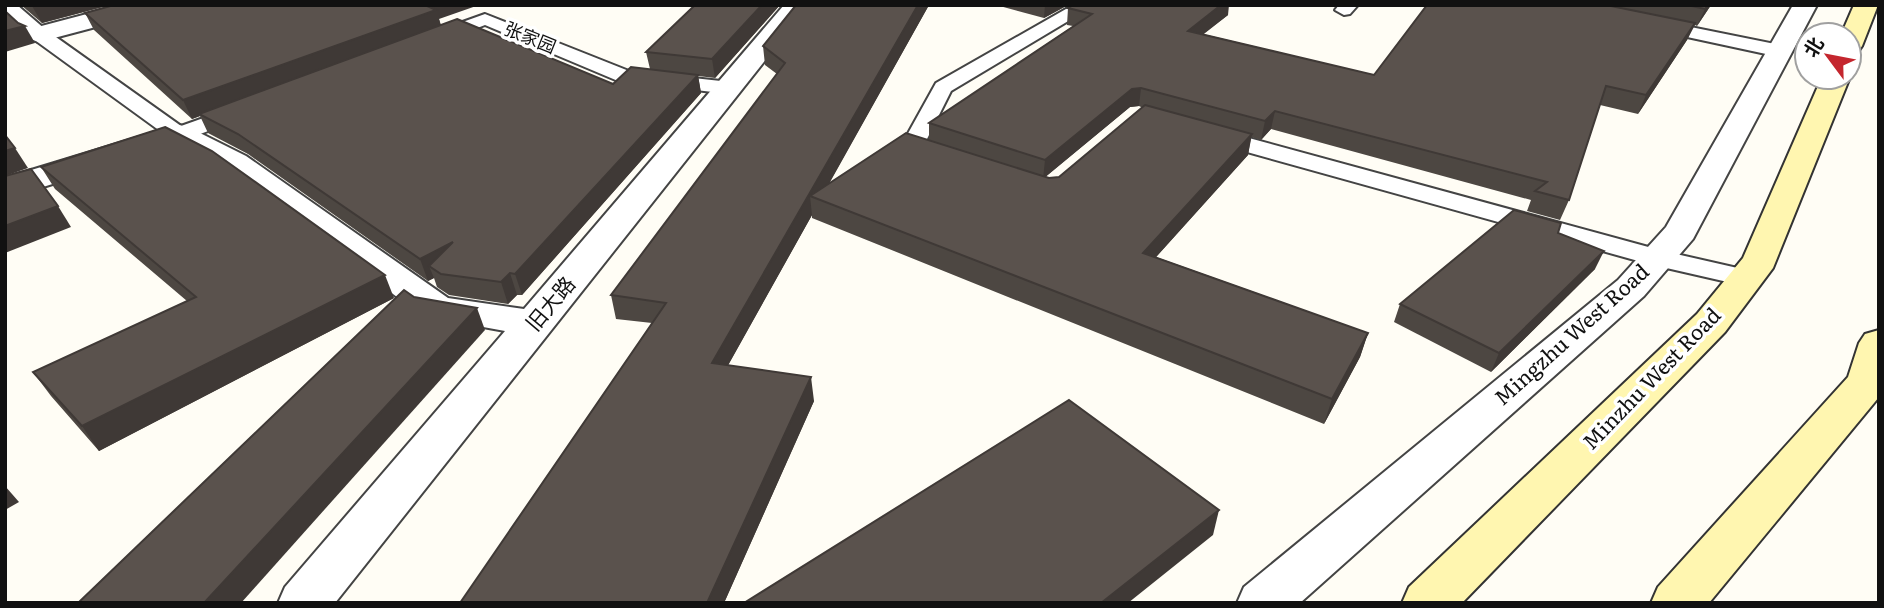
<svg xmlns="http://www.w3.org/2000/svg" width="1884" height="608" viewBox="0 0 1884 608" font-family="Literata,'Noto Sans SC',serif">
	<rect width="100%" height="100%" fill="#fffdf5"/>
	<g fill="none" stroke-linecap="round" stroke-linejoin="round">
		<!-- lane casing -->
		<g stroke="#444" stroke-width="4">
			<g id="lane">
				<polygon points="5,5 17,5 46,30 181,126 240,105 248,106 251,111 248,116 187,139 171,139 32,38 5,14"/>
				<path d="M1073,5H1095L951,91L925,143L943,149L946,154L943,159C930,162 909,156 901,146L936,83Z"/>
				<polygon points="1339,5 1358,5 1350,14 1344,15 1335,10"/>
				<polygon points="485,14 629,71 730,82 737,84 740,88 737,92 730,94 618,81 485,25 436,44 427,38 429,34"/>
				<polygon points="1656,20 1780,45 1790,51 1780,57 1650,29 1647,25 1650,21"/>
				<polygon points="1212,128 1663,251 1755,272 1759,278 1755,284 1745,286 1649,264 1204,140 1201,135 1204,130"/>
			</g>
		</g>
		<!-- street casing -->
		<g stroke="#444" stroke-width="4">
			<g id="street">
				<polygon points="121,5 163,5 160,10 39,42 30,39 26,34 30,29"/>
				<polygon points="784,5 809,5 335,603 278,603 285,587 505,331 423,316 224,170 176,145 5,199 5,178 179,125 190,128 246,156 448,298 524,309"/>
				<polygon points="1793,5 1817,5 1693,239 1644,296 1300,603 1237,603 1244,587 1618,280 1666,227"/>
			</g>
		</g>
		<!-- secondary casing -->
		<g stroke="#333" stroke-width="4">
			<g id="secondary">
				<polygon points="1854,5 1878,5 1862,46 1858,52 1849,54 1849,35 1841,35"/>
				<polygon points="1849,76 1850,77 1773,268 1725,332 1462,603 1402,603 1409,587 1697,314 1743,258 1822,77"/>
				<polygon points="1879,330 1879,397 1709,603 1651,603 1658,587 1848,377 1859,343 1865,334"/>
			</g>
		</g>
		<!-- lane -->
		<use href="#lane" fill="#fff" fill-rule="evenodd"/>
		<!-- street -->
		<use href="#street" fill="#fff" fill-rule="evenodd"/>
		<!-- secondary -->
		<use href="#secondary" fill="#fff6b0" fill-rule="evenodd"/>
	</g>
	<!-- wall -->
	<g fill="#4d4742" fill-rule="evenodd">
		<polygon points="21,5 110,5 42,23"/>
		<polygon points="780,5 715,78 698,76 701,93 522,295 517,295 508,304 449,295 437,287 434,278 428,281 248,154 208,133 200,116 192,119 94,30 85,13 439,19 441,25 613,84 650,69 646,52"/>
		<path d="M796,5H929L829,183L929,141V123L1073,26L1067,25L1068,8L1228,15L1203,34L1374,75L1427,5H1711L1697,26L1695,25L1687,40L1638,114L1600,105L1569,200L1560,220L1527,211L1531,200L1271,129L1261,140L1251,137L1248,155L1156,257L1368,333L1360,357L1324,424L812,218V215L728,365L814,401L724,603H460L652,323L616,319L611,295L777,74L765,65L763,46ZM1139,106L1143,108L1059,177L1049,178L1045,177L1130,107Z"/>
		<polygon points="996,5 1068,5 1044,18"/>
		<polygon points="41,167 394,298 99,451 51,396 33,372 187,301 55,189"/>
		<polygon points="1558,233 1595,269 1491,372 1394,322 1400,304"/>
	</g>
	<!-- shaded-wall -->
	<g fill="#3f3936">
		<polygon points="35,5 110,5 42,23 32,6"/>
		<polygon points="424,5 479,5 439,19 441,27 199,114 200,116 192,119 183,100"/>
		<polygon points="762,5 780,5 715,78 712,59"/>
		<polygon points="918,5 929,5 820,200 810,196 812,215 716,387 712,363"/>
		<polygon points="1045,5 1068,5 1044,18"/>
		<polygon points="1221,5 1229,5 1228,15 1186,48 1188,31"/>
		<polygon points="1708,5 1711,5 1697,26 1705,9"/>
		<polygon points="1695,23 1687,40 1638,114 1646,95"/>
		<polygon points="25,26 35,43 5,52 5,31"/>
		<polygon points="698,75 701,93 522,295 515,274"/>
		<polygon points="1141,88 1139,106 1130,107 1043,179 1045,160 1132,89"/>
		<polygon points="1275,111 1271,129 1261,140 1265,121"/>
		<polygon points="1252,134 1248,155 1139,276 1143,253"/>
		<polygon points="15,148 28,168 5,176 5,151"/>
		<polygon points="58,206 71,227 5,253 5,226"/>
		<polygon points="453,242 429,266 434,278 428,281 420,259"/>
		<polygon points="1604,251 1595,269 1491,372 1499,353"/>
		<polygon points="510,273 517,295 508,304 501,282"/>
		<polygon points="385,275 394,298 99,451 82,426"/>
		<polygon points="477,308 485,330 241,603 204,603"/>
		<polygon points="1368,333 1360,357 1324,424 1332,399"/>
		<polygon points="811,377 814,401 724,603 707,603"/>
		<polygon points="5,486 19,502 5,510"/>
		<polygon points="1219,510 1213,535 1128,603 1101,603"/>
	</g>
	<!-- building -->
	<g fill="#5a524d" stroke="#3f3936" stroke-width="2">
		<polygon points="114,5 425,5 436,10 183,100 85,13"/>
		<polygon points="695,5 762,5 712,59 646,52"/>
		<polygon points="796,5 918,5 712,363 811,377 707,603 460,603 666,303 611,295 785,63 763,46"/>
		<polygon points="1073,5 1221,5 1188,31 1374,75 1427,5 1606,5 1695,23 1646,95 1606,86 1569,200 1535,191 1547,182 1275,111 1265,121 1141,88 1132,89 1045,160 929,123 1092,14 1068,8"/>
		<polygon points="1687,5 1708,5 1705,9"/>
		<polygon points="5,11 18,23 25,26 5,31"/>
		<polygon points="457,19 613,84 631,67 698,75 515,274 510,273 501,282 441,274 429,266 453,242 420,259 238,134 199,114"/>
		<polygon points="1145,105 1252,134 1143,253 1368,333 1332,399 810,196 906,133 1049,178 1059,177"/>
		<polygon points="165,127 212,151 385,275 82,426 33,372 196,297 41,167"/>
		<polygon points="5,135 15,148 5,151"/>
		<polygon points="31,169 58,206 5,226 5,176"/>
		<polygon points="1514,210 1561,223 1558,233 1604,251 1499,353 1400,304"/>
		<polygon points="404,290 414,297 477,308 204,603 78,603"/>
		<polygon points="1069,400 1219,510 1101,603 744,603"/>
	</g>
	<g text-anchor="middle" stroke-width="7" stroke-linejoin="round" paint-order="stroke">
		<!-- far-street labels -->
		<g font-size="18" fill="#111" stroke="#fff">
			<text transform="translate(530 38) rotate(22)" y="6">张家园</text>
		</g>
		<!-- street labels -->
		<g font-size="21" fill="#111" stroke="#fff">
			<text transform="translate(551 304) rotate(-50)" y="7">旧大路</text>
			<text transform="translate(1572 335) rotate(-42)" y="7">Mingzhu West Road</text>
			<text transform="translate(1652 379) rotate(-46)" y="7">Minzhu West Road</text>
		</g>
	</g>
	<!-- border -->
	<rect width="1884" height="608" fill="none" stroke="#111111" stroke-width="14"/>
	<!-- north arrow -->
	<g transform="translate(1828 56) rotate(302)"><circle r="33" fill="#ffffff" stroke="#a0a0a0" stroke-width="2"/>
	<path d="M0-5L12 26L0 18L-12 26Z" fill="#c4262e"/>
	<text y="-10" font-size="19" font-weight="bold" text-anchor="middle" fill="#111111">北</text>
	</g>
</svg>
